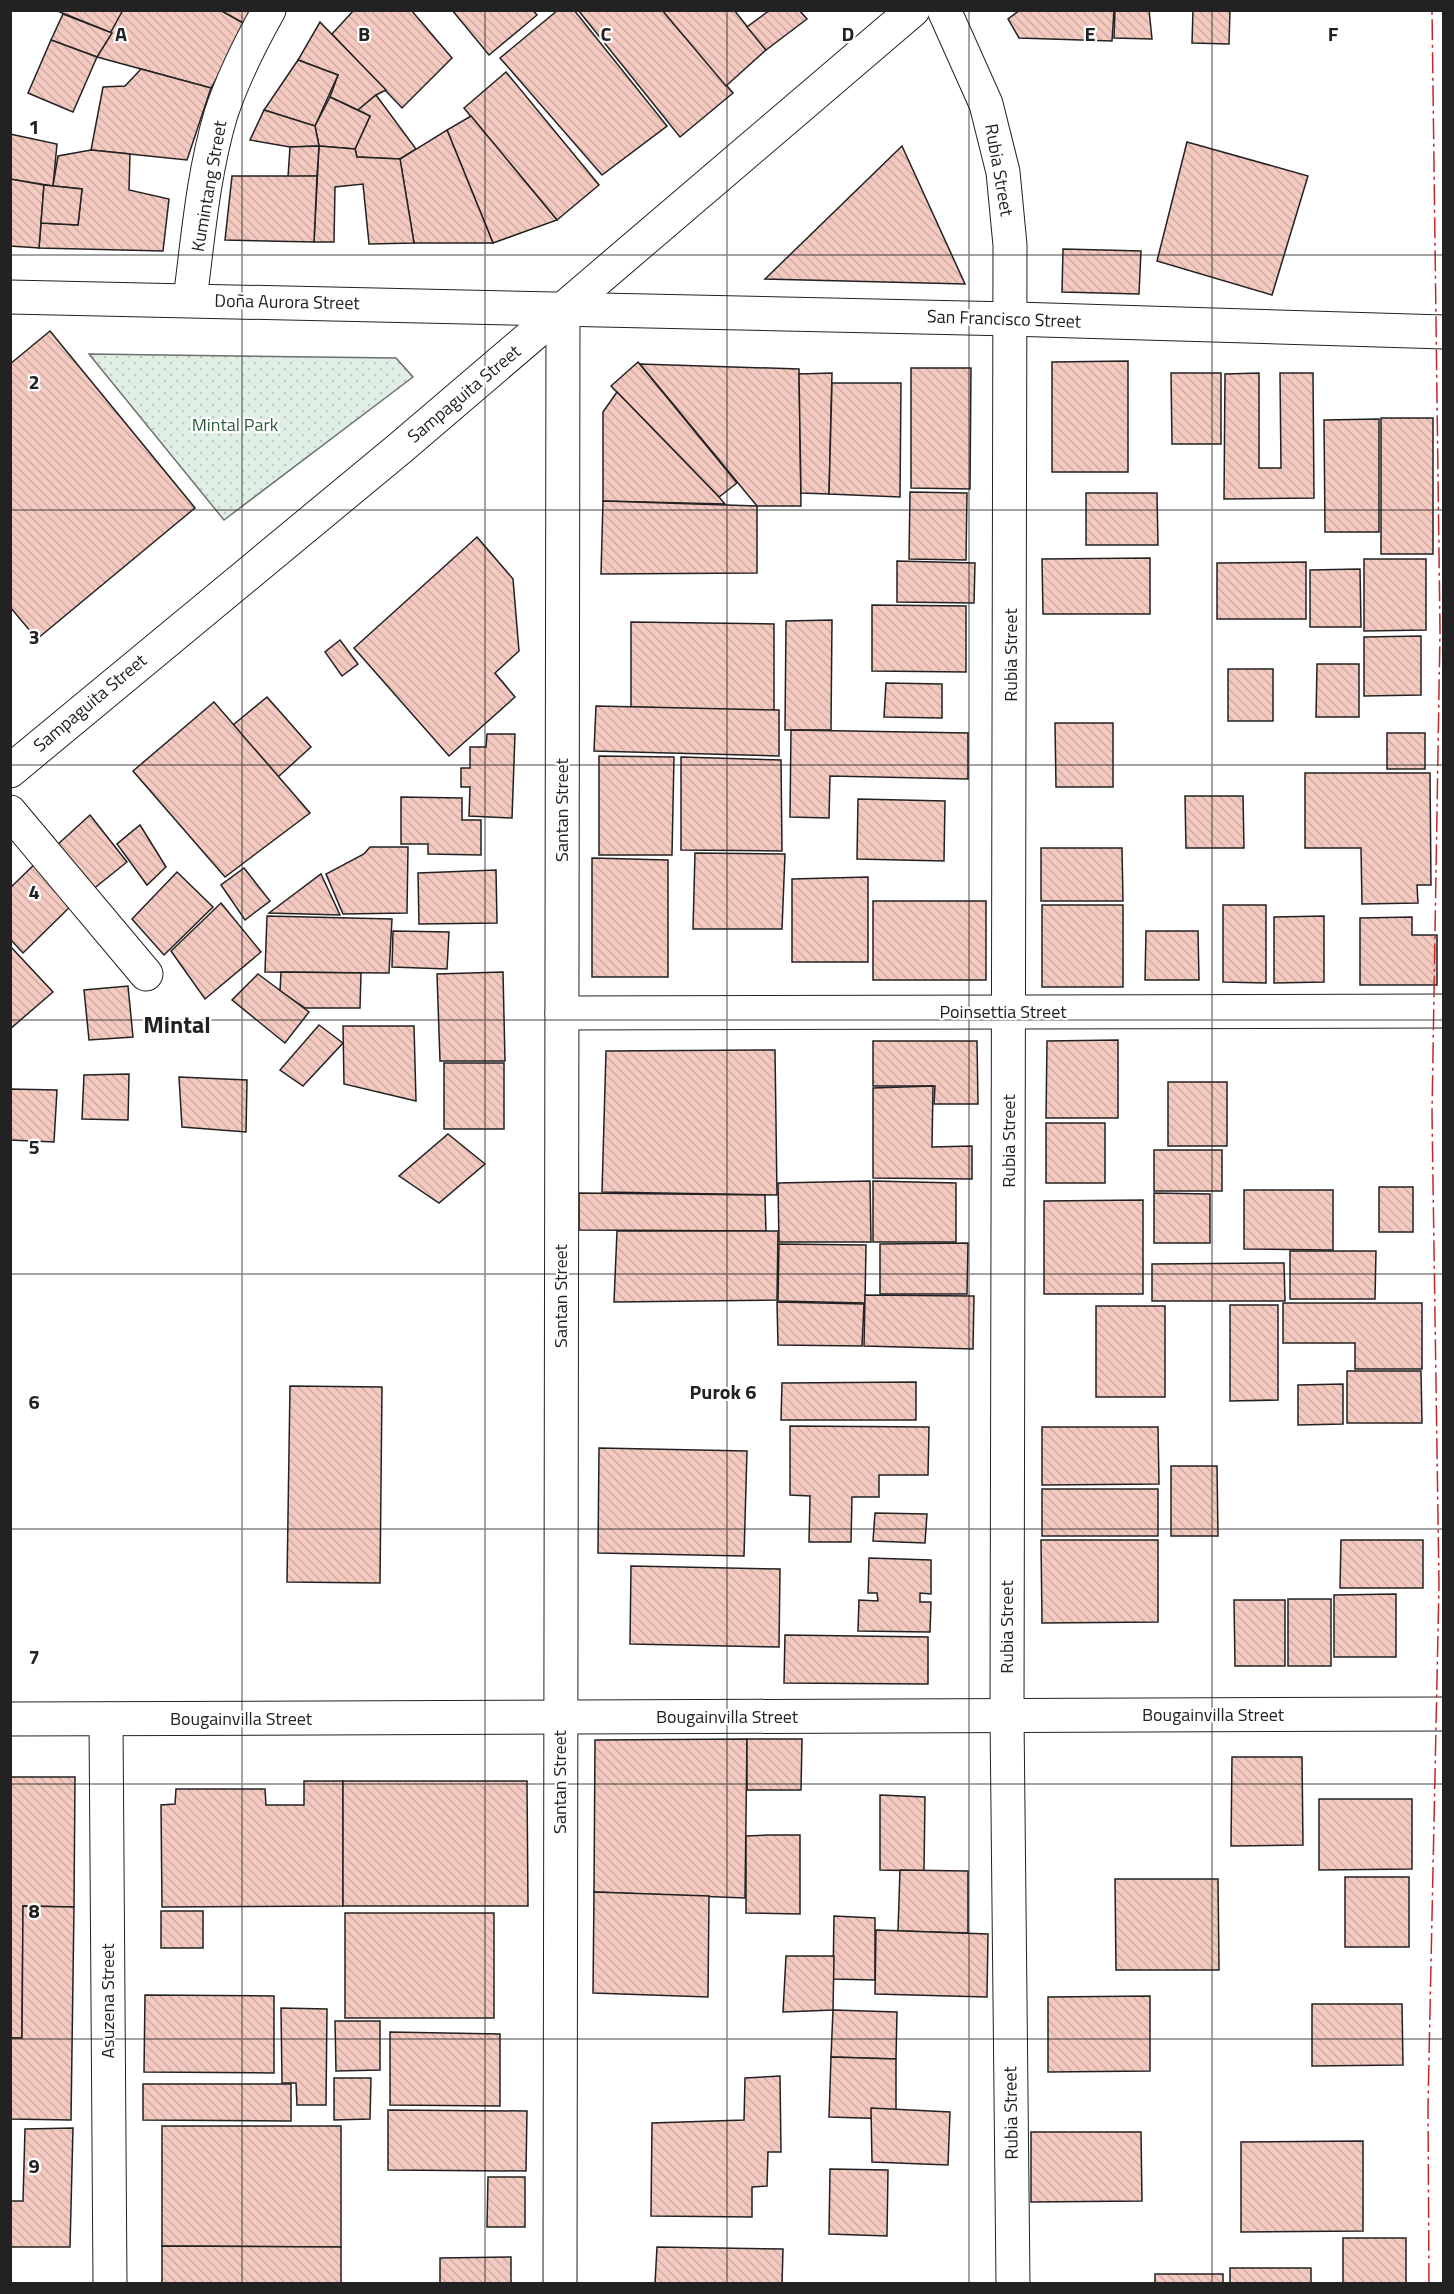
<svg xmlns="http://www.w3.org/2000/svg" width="1454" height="2294" viewBox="0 0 1454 2294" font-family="'Titillium Web',sans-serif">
	<defs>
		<pattern id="grass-dots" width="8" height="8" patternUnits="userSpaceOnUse" patternTransform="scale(1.5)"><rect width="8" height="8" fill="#e0efe3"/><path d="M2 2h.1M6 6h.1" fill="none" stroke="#c0cdc2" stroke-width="1.8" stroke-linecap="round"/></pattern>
		<pattern id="building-back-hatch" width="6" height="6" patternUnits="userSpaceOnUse" patternTransform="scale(1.5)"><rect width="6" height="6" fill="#f3c9c0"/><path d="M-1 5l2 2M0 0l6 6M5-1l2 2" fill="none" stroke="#d0aca5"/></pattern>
	</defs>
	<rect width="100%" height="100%" fill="#fff"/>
	<!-- grass -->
	<polygon fill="url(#grass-dots)" stroke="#6f6f6f" stroke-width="1.5" points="89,354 396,358 413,377 224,520"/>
	<!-- building -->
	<g fill="url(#building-back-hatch)" stroke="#222" stroke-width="1.5">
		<polygon points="55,10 124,10 112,33"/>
		<polygon points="123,10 220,10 247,25 211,88 97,57"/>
		<polygon points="220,10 256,10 247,25"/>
		<polygon points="354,10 411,10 452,58 402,108 332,34"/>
		<polygon points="452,10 533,10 537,15 489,55"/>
		<polygon points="558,10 574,10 667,126 602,175 500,58"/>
		<polygon points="578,10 662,10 733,93 680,137"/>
		<polygon points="662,10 734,10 766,50 726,86"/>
		<polygon points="770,10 799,10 807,19 766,50 747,27"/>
		<polygon points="1020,10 1114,10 1112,41 1019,38 1008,19"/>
		<polygon points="1115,10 1149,10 1152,39 1114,38"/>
		<polygon points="1193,10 1230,10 1229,44 1192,43"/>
		<polygon points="63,14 112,33 97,57 51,40"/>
		<polygon points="320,22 386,90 376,95 358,110 330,97 338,75 298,60"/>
		<polygon points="51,40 97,57 73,112 28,93"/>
		<polygon points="298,60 338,75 315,126 264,110"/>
		<polygon points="141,69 211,88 187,160 91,150 103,87 125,86"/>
		<polygon points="506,72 599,185 557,220 464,108"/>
		<polygon points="376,95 416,149 400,159 357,157 355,149 370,116 358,110"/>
		<polygon points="330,97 370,116 355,149 319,146 315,126"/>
		<polygon points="264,110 315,126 319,146 290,147 250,140"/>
		<polygon points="471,116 557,220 493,243 447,130"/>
		<polygon points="447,130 493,243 414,243 400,159"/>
		<polygon points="10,134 57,144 53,186 10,179"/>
		<polygon points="1187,142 1308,176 1272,295 1157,261"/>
		<polygon points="319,146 355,149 357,157 400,159 414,243 369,244 363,184 335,187 334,242 314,242"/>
		<polygon points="319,146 317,176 288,177 290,147"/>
		<polygon points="902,146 965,284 765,279"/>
		<polygon points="91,150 130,154 129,190 169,199 163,251 39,248 41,223 78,225 82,189 53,186 58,156"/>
		<polygon points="232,176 317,176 314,242 225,240"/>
		<polygon points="10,179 44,185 39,248 10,246"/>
		<polygon points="44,185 82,189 78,225 41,223"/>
		<polygon points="1063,249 1141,251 1139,294 1062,292"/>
		<polygon points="50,331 195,508 37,639 10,607 10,364"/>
		<polygon points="1128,361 1128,472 1052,472 1052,362"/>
		<polygon points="638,362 737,483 719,497 611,386"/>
		<polygon points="640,364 799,369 801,506 757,506"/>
		<polygon points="911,368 971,368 970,489 911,488"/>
		<polygon points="832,373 829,494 801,493 799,374"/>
		<polygon points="1171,373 1221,373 1221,444 1172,444"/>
		<polygon points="1259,373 1259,468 1281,468 1280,373 1313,373 1314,498 1224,499 1225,374"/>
		<polygon points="832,383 901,383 900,497 829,494"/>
		<polygon points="617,392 719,497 725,504 603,501 603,412"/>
		<rect x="1381" y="418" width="52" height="136"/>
		<polygon points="1379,419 1379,532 1325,532 1324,420"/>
		<polygon points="910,492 967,493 966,560 909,559"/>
		<polygon points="1086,493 1157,493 1158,545 1086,545"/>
		<polygon points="603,501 757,506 757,573 601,574"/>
		<polygon points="477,537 513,579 519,651 495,673 515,697 449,756 354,648"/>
		<polygon points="1150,558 1150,614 1043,614 1042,559"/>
		<polygon points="1364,559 1426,559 1426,630 1364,631"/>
		<polygon points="897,561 975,563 974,603 897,602"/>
		<polygon points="1306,562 1306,619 1217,619 1217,563"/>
		<polygon points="1360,569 1361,627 1310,627 1310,570"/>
		<polygon points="872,605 966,606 966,672 872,671"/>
		<polygon points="832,620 831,730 785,730 786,621"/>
		<polygon points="631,622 774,624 774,711 631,707"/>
		<polygon points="1421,636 1421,695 1364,696 1364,637"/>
		<polygon points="340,640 358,664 342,676 325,652"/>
		<polygon points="1317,664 1359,664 1359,717 1316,717"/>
		<rect x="1228" y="669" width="45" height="52"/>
		<polygon points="886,683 942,684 942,718 884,717"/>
		<polygon points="267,697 311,747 278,777 233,725"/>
		<polygon points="214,702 310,813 225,877 133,771"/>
		<polygon points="596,706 779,710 779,756 594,751"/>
		<polygon points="1055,723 1113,723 1113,787 1056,787"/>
		<polygon points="791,730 968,733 968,779 830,776 829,818 790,817"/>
		<rect x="1387" y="733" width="38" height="36"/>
		<polygon points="487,734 515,734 512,818 469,816 470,787 461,787 461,768 470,768 470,747 486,747"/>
		<polygon points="599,756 674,757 672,855 599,855"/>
		<polygon points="681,757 781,760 782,851 681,850"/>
		<polygon points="1305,773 1430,773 1431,885 1417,885 1418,903 1362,904 1361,848 1305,848"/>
		<polygon points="1185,796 1243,796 1244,848 1186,848"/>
		<polygon points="401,797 462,798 462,820 481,820 481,855 428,854 428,844 401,844"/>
		<polygon points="858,799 945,801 944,861 857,859"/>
		<polygon points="90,815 127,862 82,898 46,855"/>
		<polygon points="140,825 166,867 147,885 117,844"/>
		<polygon points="370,847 408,847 407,913 343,914 326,874 364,854"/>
		<polygon points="1041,848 1122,848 1123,901 1041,901"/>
		<polygon points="695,853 785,854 782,929 693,929"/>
		<polygon points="42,857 78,899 23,953 10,939 10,888"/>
		<polygon points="592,858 668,860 668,977 592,977"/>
		<polygon points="244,868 270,901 245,920 221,885"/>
		<polygon points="496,870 497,923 419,924 418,873"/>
		<polygon points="177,872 213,907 164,955 132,919"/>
		<polygon points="321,874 340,915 269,913"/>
		<polygon points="868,877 868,962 792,962 792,879"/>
		<rect x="873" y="901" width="113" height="79"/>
		<polygon points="221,903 261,952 205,999 171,951"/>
		<rect x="1042" y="905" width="81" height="82"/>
		<polygon points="1223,905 1266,905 1266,983 1223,982"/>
		<polygon points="267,916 392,919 389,973 265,972"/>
		<polygon points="1324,916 1324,982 1274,983 1274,917"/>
		<polygon points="1412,917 1412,935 1437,935 1437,985 1360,985 1360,918"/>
		<polygon points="393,931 449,932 447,969 392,967"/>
		<polygon points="1146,931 1198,931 1199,980 1145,980"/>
		<polygon points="10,946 53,992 10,1029"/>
		<polygon points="281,972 361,973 360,1008 305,1008 280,991"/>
		<polygon points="503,972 505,1061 440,1061 437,974"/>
		<polygon points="258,974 309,1012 285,1043 232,1000"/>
		<polygon points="128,986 133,1037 89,1040 84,990"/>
		<polygon points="319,1025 343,1043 303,1086 280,1070"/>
		<polygon points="343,1026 414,1026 416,1101 344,1084"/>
		<polygon points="1118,1040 1118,1118 1046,1118 1047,1041"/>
		<polygon points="873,1041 977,1041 978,1104 934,1104 935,1086 873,1086"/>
		<polygon points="775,1050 777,1195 602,1192 606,1051"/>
		<rect x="444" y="1063" width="60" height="66"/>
		<polygon points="129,1074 128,1120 82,1119 84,1075"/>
		<polygon points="179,1077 247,1080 246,1132 182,1127"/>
		<rect x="1168" y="1082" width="59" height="64"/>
		<polygon points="933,1086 932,1147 972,1146 972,1179 873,1178 873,1088"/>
		<polygon points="10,1089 57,1090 54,1142 10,1140"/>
		<rect x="1046" y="1123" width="59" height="60"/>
		<polygon points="448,1134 485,1164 439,1203 399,1176"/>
		<rect x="1154" y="1150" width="68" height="41"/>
		<polygon points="870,1181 871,1242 779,1242 778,1183"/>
		<polygon points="873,1181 956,1183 956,1242 873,1242"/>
		<rect x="1379" y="1187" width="34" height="45"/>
		<polygon points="1244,1190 1333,1190 1333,1250 1244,1249"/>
		<polygon points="579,1193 765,1195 766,1231 579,1230"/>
		<polygon points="1154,1193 1210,1194 1210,1243 1154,1243"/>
		<polygon points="1143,1200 1143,1294 1044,1294 1044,1201"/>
		<polygon points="617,1231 778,1231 777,1300 614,1302"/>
		<polygon points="968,1243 967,1294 880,1294 880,1244"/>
		<polygon points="779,1244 866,1245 865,1303 778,1301"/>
		<polygon points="1290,1251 1376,1251 1375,1299 1290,1299"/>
		<polygon points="1284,1263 1285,1301 1152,1301 1152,1264"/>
		<polygon points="865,1295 974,1296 973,1349 864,1346"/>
		<polygon points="777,1302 864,1304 862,1346 778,1345"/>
		<polygon points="1283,1303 1422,1303 1422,1369 1355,1369 1355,1343 1283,1343"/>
		<polygon points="1230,1305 1278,1305 1278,1400 1230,1401"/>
		<rect x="1096" y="1306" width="69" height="91"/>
		<polygon points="1347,1371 1421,1371 1422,1423 1347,1423"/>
		<polygon points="916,1382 916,1420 781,1420 782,1383"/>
		<polygon points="1343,1384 1343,1424 1298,1425 1298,1385"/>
		<polygon points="290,1386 382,1387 380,1583 287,1582"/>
		<polygon points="790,1426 929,1427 928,1475 879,1475 879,1497 852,1497 851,1542 809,1542 810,1496 790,1495"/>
		<polygon points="1042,1427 1158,1427 1159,1484 1042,1485"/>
		<polygon points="599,1448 747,1451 744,1556 598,1553"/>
		<polygon points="1171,1466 1217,1466 1218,1536 1171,1536"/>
		<rect x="1042" y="1489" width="116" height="47"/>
		<polygon points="875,1513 927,1514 925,1543 873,1541"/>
		<polygon points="1041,1540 1158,1540 1158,1622 1042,1623"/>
		<polygon points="1341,1540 1423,1540 1423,1588 1340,1588"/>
		<polygon points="869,1558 931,1560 931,1594 920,1593 920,1602 931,1602 930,1632 858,1631 859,1600 878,1601 877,1593 868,1593"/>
		<polygon points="631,1566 780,1569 779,1647 630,1644"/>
		<polygon points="1396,1594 1396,1657 1334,1657 1334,1595"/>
		<rect x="1288" y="1599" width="43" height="67"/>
		<polygon points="1234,1600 1285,1600 1285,1666 1235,1666"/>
		<polygon points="785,1635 928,1637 928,1684 784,1683"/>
		<polygon points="747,1739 745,1898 594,1892 595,1740"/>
		<polygon points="747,1739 802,1739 801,1790 747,1790"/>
		<polygon points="1232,1757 1302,1757 1303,1845 1231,1846"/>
		<polygon points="10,1777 75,1777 74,1907 23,1906 22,2038 10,2038"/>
		<polygon points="304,1781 343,1781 343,1906 162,1907 161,1805 175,1804 176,1789 265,1789 266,1805 304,1805"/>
		<polygon points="343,1781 527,1781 528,1906 343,1906"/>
		<polygon points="880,1795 925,1797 924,1871 880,1870"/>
		<polygon points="1319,1799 1412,1799 1412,1869 1319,1870"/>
		<polygon points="767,1835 800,1835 800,1914 746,1913 746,1836"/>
		<polygon points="900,1870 968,1871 968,1933 898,1931"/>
		<rect x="1345" y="1877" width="64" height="70"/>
		<polygon points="1115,1879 1218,1879 1219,1970 1116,1970"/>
		<polygon points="594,1892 709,1896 708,1997 593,1993"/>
		<polygon points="23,1906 74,1907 71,2120 10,2119 10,2038 22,2038"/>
		<rect x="161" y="1911" width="42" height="37"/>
		<rect x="345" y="1913" width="149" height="105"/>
		<polygon points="834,1916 875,1918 875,1980 833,1979"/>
		<polygon points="876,1930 988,1934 987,1997 875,1994"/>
		<polygon points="786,1956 834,1956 833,2010 783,2012"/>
		<polygon points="145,1995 274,1996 274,2073 144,2072"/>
		<polygon points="1150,1996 1150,2071 1048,2072 1048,1997"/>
		<polygon points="1312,2004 1402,2004 1403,2065 1312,2066"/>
		<polygon points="281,2008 327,2009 326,2105 297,2105 296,2083 282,2083"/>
		<polygon points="833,2010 897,2012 896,2059 831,2057"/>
		<polygon points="335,2021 380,2021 380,2070 336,2071"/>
		<polygon points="390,2032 500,2034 500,2106 390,2105"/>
		<polygon points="831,2057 896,2059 896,2119 829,2117"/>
		<polygon points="780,2076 781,2152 768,2152 767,2186 752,2187 752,2217 651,2216 652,2123 744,2120 745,2078"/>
		<polygon points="334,2078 371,2078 370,2119 334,2120"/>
		<polygon points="143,2084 291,2084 291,2121 143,2120"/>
		<polygon points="871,2108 950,2112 948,2165 872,2162"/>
		<polygon points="388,2110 527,2111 526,2171 388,2170"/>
		<polygon points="162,2126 341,2126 341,2247 162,2246"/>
		<polygon points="73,2128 70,2247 10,2247 10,2201 23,2201 25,2129"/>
		<polygon points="1031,2132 1141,2132 1142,2201 1031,2202"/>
		<polygon points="1363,2141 1363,2231 1241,2232 1241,2142"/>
		<polygon points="830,2169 888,2170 887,2236 829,2234"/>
		<polygon points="488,2177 525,2177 525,2227 487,2227"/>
		<rect x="1343" y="2238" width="63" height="46"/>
		<polygon points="162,2246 341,2247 341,2284 162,2284"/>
		<polygon points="657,2247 783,2249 782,2284 655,2284"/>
		<polygon points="511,2257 511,2284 440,2284 440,2258"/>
		<rect x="1230" y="2268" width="81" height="16"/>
		<rect x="1155" y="2274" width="68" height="10"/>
	</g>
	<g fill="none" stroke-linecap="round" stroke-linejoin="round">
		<!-- minor casing -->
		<g stroke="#222" stroke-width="35">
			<g id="minor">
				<polyline points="944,10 986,104 1003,172 1010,245 1007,1716 1013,2284"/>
				<path d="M190,300C198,238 203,174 221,114C233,77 250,44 269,10"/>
				<polyline points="10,812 146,974"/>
				<polyline points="562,1013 1444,1011"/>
				<polyline points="10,1719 1444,1714"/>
				<polyline points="106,1719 110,2284"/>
				<polyline points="560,2284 563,309"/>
			</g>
		</g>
		<!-- major casing -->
		<g stroke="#222" stroke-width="35">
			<polyline id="major" points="10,297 1012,319 1444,332"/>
		</g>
		<!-- highway casing -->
		<g stroke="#222" stroke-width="35">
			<polyline id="highway" points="10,771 399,449 913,10"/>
		</g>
		<!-- minor -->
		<use href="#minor" stroke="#fff" stroke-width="33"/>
		<!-- major -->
		<use href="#major" stroke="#fff" stroke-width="33"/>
		<!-- highway -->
		<use href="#highway" stroke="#fff" stroke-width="33"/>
		<!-- power -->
		<polyline stroke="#c62828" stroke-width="1.5" stroke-dasharray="21 4.5 3 4.5" stroke-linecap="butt" points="1429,2284 1428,2106 1439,1585 1432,1114 1440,631 1432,10"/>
	</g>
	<!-- grid -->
	<path fill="none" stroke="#222" stroke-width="1.5" stroke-opacity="0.55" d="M242,10V2284M485,10V2284M727,10V2284M969,10V2284M1212,10V2284M10,255H1444M10,510H1444M10,765H1444M10,1020H1444M10,1274H1444M10,1529H1444M10,1784H1444M10,2039H1444"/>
	<g text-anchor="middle" stroke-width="4.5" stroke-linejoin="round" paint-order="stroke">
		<!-- street labels -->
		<g font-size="18" fill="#222" stroke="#fff">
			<text transform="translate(999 170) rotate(80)" y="6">Rubia Street</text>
			<text transform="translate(209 186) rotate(-80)" y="6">Kumintang Street</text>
			<text transform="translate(287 302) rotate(1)" y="6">Doña Aurora Street</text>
			<text transform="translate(1004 319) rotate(2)" y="6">San Francisco Street</text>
			<text transform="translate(464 394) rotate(-40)" y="6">Sampaguita Street</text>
			<text transform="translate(1011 655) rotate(-90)" y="6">Rubia Street</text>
			<text transform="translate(90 703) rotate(-40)" y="6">Sampaguita Street</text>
			<text transform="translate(562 810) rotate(-90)" y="6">Santan Street</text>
			<text x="1003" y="1018">Poinsettia Street</text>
			<text transform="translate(1009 1141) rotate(-90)" y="6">Rubia Street</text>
			<text transform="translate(561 1296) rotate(-90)" y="6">Santan Street</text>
			<text transform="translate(1007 1627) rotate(-90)" y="6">Rubia Street</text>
			<text x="1213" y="1721">Bougainvilla Street</text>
			<text x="727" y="1723">Bougainvilla Street</text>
			<text x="241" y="1725">Bougainvilla Street</text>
			<text transform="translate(560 1782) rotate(-90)" y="6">Santan Street</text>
			<text transform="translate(108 2001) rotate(-90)" y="6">Asuzena Street</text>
			<text transform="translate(1011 2113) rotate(-91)" y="6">Rubia Street</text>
		</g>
		<!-- park labels -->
		<g font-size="18" fill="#2f5e38" stroke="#fff">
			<text x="235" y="431">Mintal Park</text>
		</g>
		<!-- neighbourhood labels -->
		<g font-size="20" font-weight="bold" fill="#222" stroke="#fff">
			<text x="723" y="1399">Purok 6</text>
		</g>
		<!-- district labels -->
		<g font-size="24" font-weight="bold" fill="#222" stroke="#fff">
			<text x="177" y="1033">Mintal</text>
		</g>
	</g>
	<g font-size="20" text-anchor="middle" font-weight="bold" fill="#222" stroke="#fff" stroke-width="4.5" stroke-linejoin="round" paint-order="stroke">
		<text x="121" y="41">A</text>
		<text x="364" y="41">B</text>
		<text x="606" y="41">C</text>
		<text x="848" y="41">D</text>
		<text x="1090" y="41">E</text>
		<text x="1333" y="41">F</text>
		<text x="34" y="134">1</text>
		<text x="34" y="389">2</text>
		<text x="34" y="644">3</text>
		<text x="34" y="899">4</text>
		<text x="34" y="1154">5</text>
		<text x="34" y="1409">6</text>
		<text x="34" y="1664">7</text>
		<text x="34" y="1918">8</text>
		<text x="34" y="2173">9</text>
	</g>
	<!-- border -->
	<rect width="1454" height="2294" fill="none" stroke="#222222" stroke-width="24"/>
</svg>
